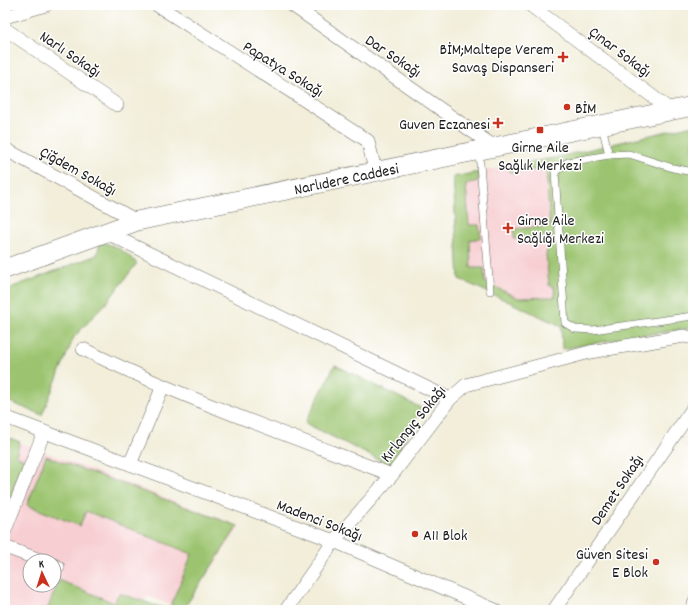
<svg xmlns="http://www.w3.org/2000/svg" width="698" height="615" viewBox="0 0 698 615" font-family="Dekko,sans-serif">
	<rect width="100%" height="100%" fill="#fff"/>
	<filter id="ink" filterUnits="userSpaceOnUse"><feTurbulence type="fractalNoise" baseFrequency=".025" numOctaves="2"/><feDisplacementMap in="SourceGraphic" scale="8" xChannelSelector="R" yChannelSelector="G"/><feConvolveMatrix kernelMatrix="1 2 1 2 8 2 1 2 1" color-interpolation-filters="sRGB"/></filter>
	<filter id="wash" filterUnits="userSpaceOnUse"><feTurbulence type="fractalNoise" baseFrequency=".012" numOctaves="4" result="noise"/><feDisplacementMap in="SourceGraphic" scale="16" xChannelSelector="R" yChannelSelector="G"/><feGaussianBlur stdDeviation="0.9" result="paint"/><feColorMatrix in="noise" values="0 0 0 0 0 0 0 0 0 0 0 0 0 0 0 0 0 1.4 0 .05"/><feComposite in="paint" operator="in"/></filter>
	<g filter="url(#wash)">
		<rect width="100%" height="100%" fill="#f2eeda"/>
		<!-- built -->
		<g fill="#f7cfd2" fill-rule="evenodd">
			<polygon points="558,157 561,326 459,279 453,177"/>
			<path d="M5,437L50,454L240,526L183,610L148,596L137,610H5ZM30,561H54V585H30Z"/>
		</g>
		<!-- green -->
		<g fill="#9cc470" stroke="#5c7046">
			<polygon points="693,125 693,328 636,336 562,349 561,326 459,279 453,177 479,172 478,181 466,184 469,225 479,225 481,238 470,240 471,268 484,268 485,282 518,298 555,297 554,287 549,285 546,254 551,241 551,236 514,239 514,229 550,226 546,169 511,172 507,167 558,157"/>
			<path d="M100,243C115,243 126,253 137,263L108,301L74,337L42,415L5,400V290L97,255Z"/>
			<polygon points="335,365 421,408 391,466 305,423"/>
			<polygon points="5,436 20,442 16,456 24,459 10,500 5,498"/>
			<polygon points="46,456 238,526 183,610 169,610 192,554 86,511 80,526 27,505"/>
			<polygon points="59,580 114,603 119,593 169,610 153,610 147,607 145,610 47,610"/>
		</g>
	</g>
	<g filter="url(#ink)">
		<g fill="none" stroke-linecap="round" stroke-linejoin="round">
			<!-- lane casing -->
			<g stroke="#67665e" stroke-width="8">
				<g id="lane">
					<polyline points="602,126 609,155"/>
					<polyline points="479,151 490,291"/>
					<polyline points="693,172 673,168 629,154 609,155 568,162 555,172 565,323 575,329 593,330 693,316"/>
					<polyline points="689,610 693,598"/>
				</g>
			</g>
			<!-- street casing -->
			<g stroke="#67665e" stroke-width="14">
				<g id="street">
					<polyline points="157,5 368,141 375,170"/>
					<polyline points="292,5 496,148"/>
					<polyline points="530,5 672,111"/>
					<polyline points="5,17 46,5"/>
					<polyline points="5,29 117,105"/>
					<polyline points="5,149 137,221"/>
					<polyline points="107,233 450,399"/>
					<path d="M83,349C182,398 288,435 392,475"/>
					<polyline points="5,417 334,541 495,610"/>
					<polyline points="130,464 163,386"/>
					<polyline points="5,530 44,432"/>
					<polyline points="5,547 43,561"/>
					<polyline points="54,565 58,567"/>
					<polyline points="286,610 334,541 392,475 450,399 466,385 590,352 684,336 693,338"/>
					<polyline points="554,610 693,408"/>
				</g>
			</g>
			<!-- secondary casing -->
			<g stroke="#67665e" stroke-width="20">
				<g id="secondary">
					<path id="s1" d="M5,269L137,221L693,106"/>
				</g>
			</g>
			<!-- lane -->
			<use href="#lane" stroke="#fff" stroke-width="7"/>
			<!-- street -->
			<use href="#street" stroke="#fff" stroke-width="13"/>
			<!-- secondary -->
			<use href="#secondary" stroke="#fff" stroke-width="19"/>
		</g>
	</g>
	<!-- markers -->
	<g fill="#c8321e" stroke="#fff" stroke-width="1.5">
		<path d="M561 51h4v4h4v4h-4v4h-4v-4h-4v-4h4z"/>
		<circle cx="567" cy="107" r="4"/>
		<path d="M496 117h4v4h4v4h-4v4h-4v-4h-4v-4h4z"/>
		<rect x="536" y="126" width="8" height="8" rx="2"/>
		<path d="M506 222h4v4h4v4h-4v4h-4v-4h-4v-4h4z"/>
		<circle cx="415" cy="534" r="4"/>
		<circle cx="656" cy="562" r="4"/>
	</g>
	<g text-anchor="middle" stroke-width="3" stroke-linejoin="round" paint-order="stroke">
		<!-- poi labels -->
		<g font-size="16" fill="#1c1c1c" stroke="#fff" text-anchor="end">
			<text x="554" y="54">BİM;Maltepe Verem<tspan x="554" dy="18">Savaş Dispanseri</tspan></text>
			<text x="575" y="113" text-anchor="start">BİM</text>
			<text x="490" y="129">Guven Eczanesi</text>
			<text x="540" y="152" text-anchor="middle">Girne Aile<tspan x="540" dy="18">Sağlık Merkezi</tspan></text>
			<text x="517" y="225" text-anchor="start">Girne Aile<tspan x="517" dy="18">Sağlığı Merkezi</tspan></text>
			<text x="423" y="540" text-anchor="start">A11 Blok</text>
			<text x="648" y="559">Güven Sitesi<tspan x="648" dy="18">E Blok</tspan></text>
		</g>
		<!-- street labels -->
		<g font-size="16" fill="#1c1c1c" stroke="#fff">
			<text transform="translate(621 51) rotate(37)" y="6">Çınar Sokağı</text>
			<text transform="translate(71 53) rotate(34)" y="6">Narlı Sokağı</text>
			<text transform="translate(394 55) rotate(34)" y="6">Dar Sokağı</text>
			<text transform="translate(284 68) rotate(32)" y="6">Papatya Sokağı</text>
			<text transform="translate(79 170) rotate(29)" y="6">Çiğdem Sokağı</text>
			<text dy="6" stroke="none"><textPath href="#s1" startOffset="354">Narlıdere Caddesi</textPath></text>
			<text transform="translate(412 423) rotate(-51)" y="6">Kırlangıç Sokağı</text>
			<text transform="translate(616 489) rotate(-56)" y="6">Demet Sokağı</text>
			<text transform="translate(320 519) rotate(21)" y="6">Madenci Sokağı</text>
		</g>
	</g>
	<!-- margin -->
	<rect width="698" height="615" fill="none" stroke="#fff" stroke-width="20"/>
	<!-- north arrow -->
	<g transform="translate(42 573) rotate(356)"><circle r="19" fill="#ffffff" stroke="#a4a4a4"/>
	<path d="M0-3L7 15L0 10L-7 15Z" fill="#c8321e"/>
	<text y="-6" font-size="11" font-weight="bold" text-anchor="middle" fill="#1c1c1c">K</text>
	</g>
</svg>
